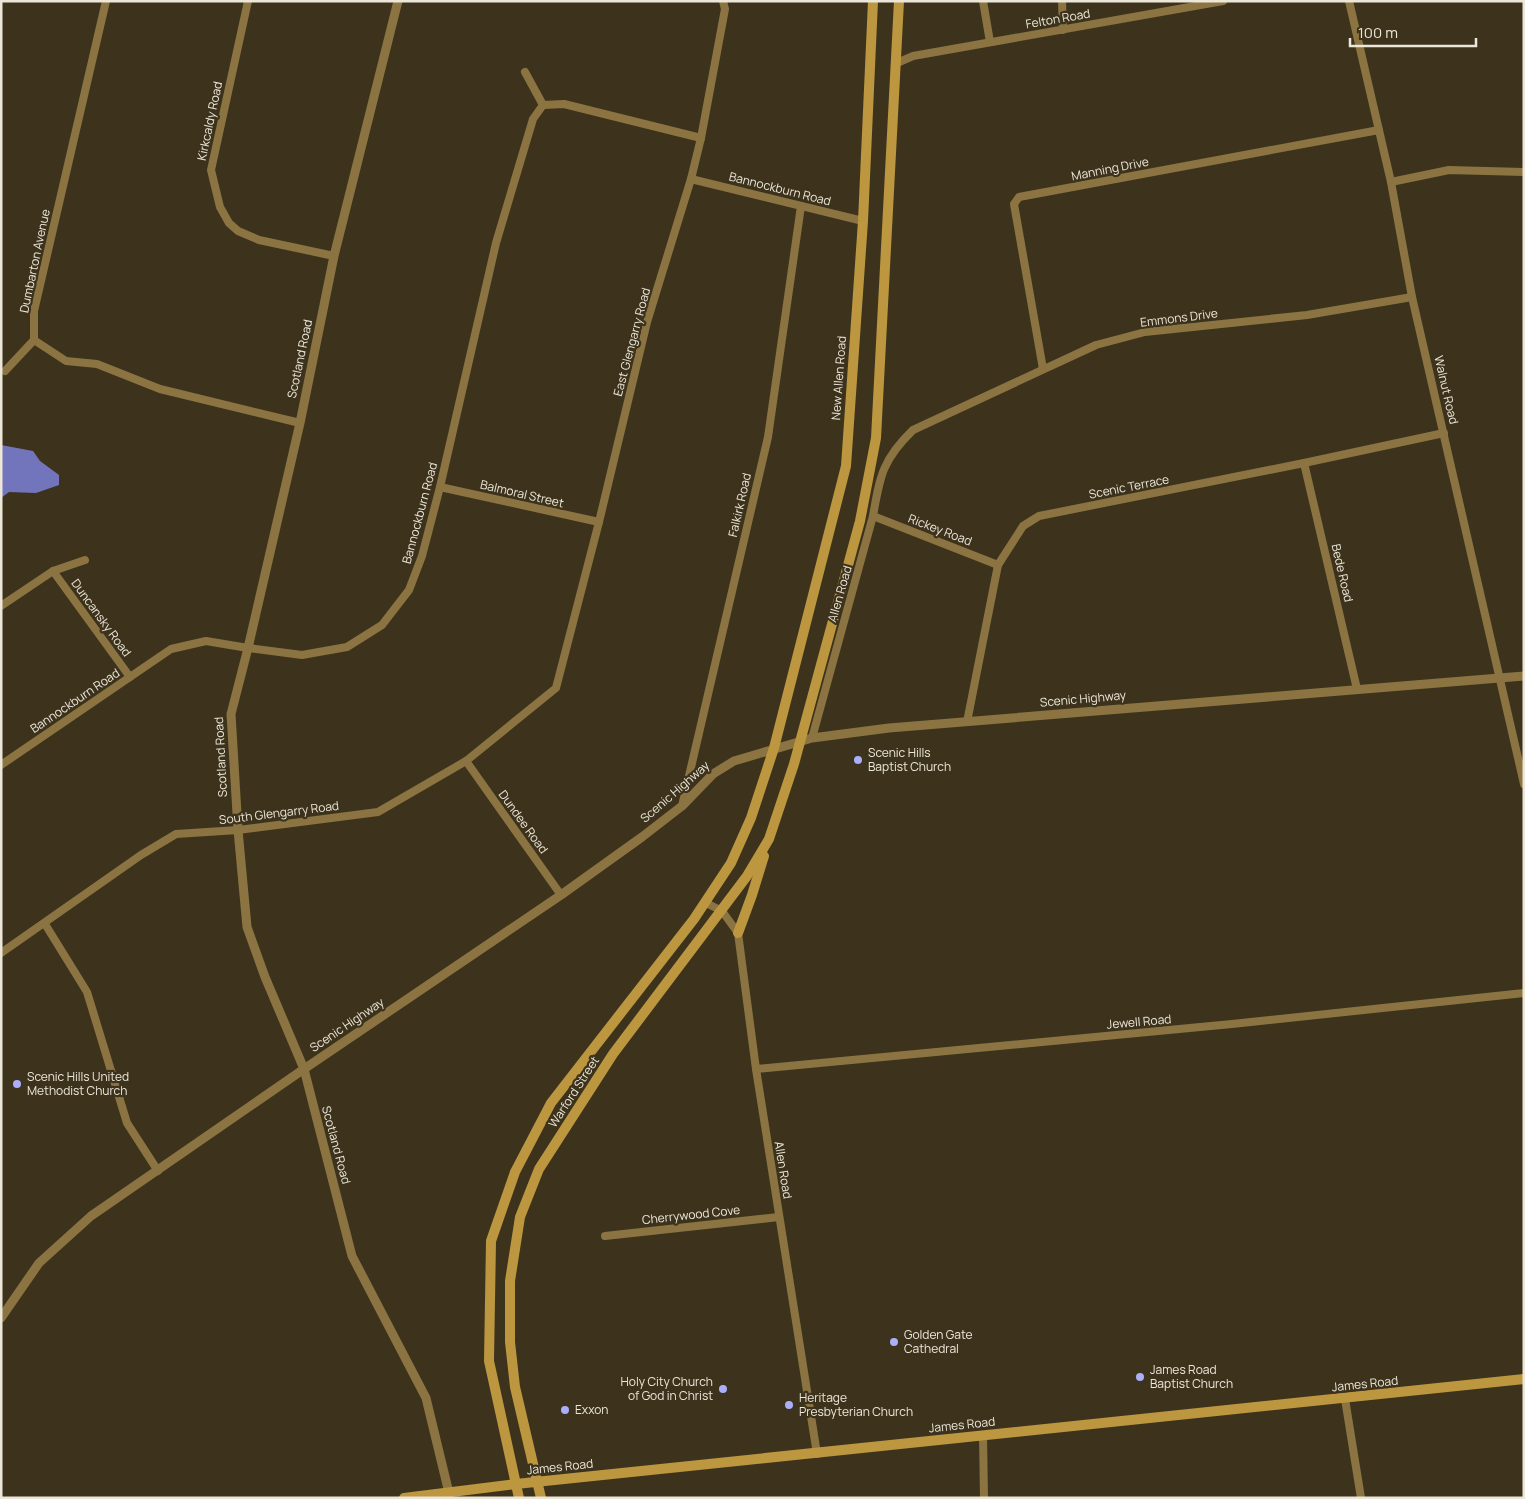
<svg xmlns="http://www.w3.org/2000/svg" width="1525" height="1499" viewBox="0 0 1525 1499" font-family="Manrope,sans-serif">
	<rect width="100%" height="100%" fill="#3d331c"/>
	<!-- water -->
	<polygon fill="#7375bc" points="1,445 33,451 40,461 59,475 59,485 36,493 9,492 1,498"/>
	<g fill="none" stroke-linecap="round" stroke-linejoin="round">
		<!-- minor -->
		<g stroke="#8b7441" stroke-width="8">
			<polyline points="248,1 211,170 220,207 229,223 238,231 259,240 334,256"/>
			<polyline points="983,1 990,42"/>
			<polyline points="1062,1 1063,30"/>
			<polyline points="1349,1 1391,182 1412,297 1524,784"/>
			<polyline points="897,63 913,56 1223,1"/>
			<polyline points="525,72 543,105 564,104 701,138"/>
			<polyline points="691,179 863,221"/>
			<polyline points="1391,182 1449,170 1524,172"/>
			<polyline points="34,340 34,311 106,1"/>
			<polyline points="34,340 66,361 97,364 160,389 300,423"/>
			<polyline points="1043,369 1014,204 1019,197 1379,130"/>
			<polyline points="5,371 34,340"/>
			<polyline points="1304,463 1357,689"/>
			<polyline points="440,487 599,522"/>
			<polyline points="873,516 998,565"/>
			<polyline points="53,571 130,677"/>
			<polyline points="1,606 53,571 85,560"/>
			<polyline points="967,722 998,565 1023,526 1039,516 1304,463 1444,433"/>
			<path d="M812,738L873,516C880,475 883,459 913,430L1096,345L1145,332L1307,315L1412,297"/>
			<polyline points="466,761 561,895"/>
			<polyline points="1,765 171,649 206,641 248,648 302,655 347,647 382,625 409,590 422,556 440,487 496,243 533,119 543,105"/>
			<polyline points="682,806 768,437 801,206"/>
			<polyline points="706,903 722,911 738,933 756,1069 817,1454"/>
			<polyline points="45,924 87,992 127,1123 158,1171"/>
			<polyline points="1,953 141,855 176,834 238,830 378,812 466,761 556,688 599,522 647,322 691,179 701,138 725,9 723,1"/>
			<polyline points="756,1069 1232,1024 1524,993"/>
			<polyline points="605,1236 779,1217"/>
			<polyline points="1345,1399 1361,1498"/>
			<polyline points="983,1435 984,1498"/>
		</g>
		<!-- tertiary -->
		<g stroke="#8b7441" stroke-width="9">
			<polyline points="398,1 334,256 300,423 248,648 231,714 238,830 247,927 265,977 304,1069 352,1256 426,1398 449,1493"/>
			<polyline points="1,1318 39,1263 91,1216 304,1069 561,895 642,837 682,806 713,774 734,761 812,738 889,728 1524,676"/>
		</g>
		<!-- secondary -->
		<g stroke="#bc973f" stroke-width="10">
			<polyline points="738,933 752,895 764,856"/>
			<polyline points="404,1498 516,1484 1524,1379"/>
			<polyline points="519,1498 489,1361 491,1241 515,1172 551,1103 694,919 731,863 751,818 774,748 846,466 863,221 873,1"/>
			<polyline points="541,1498 515,1387 510,1342 510,1281 520,1217 539,1169 613,1054 747,876 769,839 794,764 860,521 876,438 899,1"/>
		</g>
	</g>
	<!-- markers -->
	<g fill="#abaffb" stroke="#3d331c" stroke-width="2">
		<circle cx="858" cy="760" r="5"/>
		<circle cx="17" cy="1084" r="5"/>
		<circle cx="894" cy="1342" r="5"/>
		<circle cx="1140" cy="1377" r="5"/>
		<circle cx="723" cy="1389" r="5"/>
		<circle cx="789" cy="1405" r="5"/>
		<circle cx="565" cy="1410" r="5"/>
	</g>
	<g text-anchor="middle" stroke-width="4.5" stroke-linejoin="round" paint-order="stroke">
		<!-- street labels -->
		<g font-size="12" fill="#ede7da" stroke="#3d331c">
			<text transform="translate(1058 19) rotate(-10)" y="4">Felton Road</text>
			<text transform="translate(210 121) rotate(-78)" y="4">Kirkcaldy Road</text>
			<text transform="translate(1110 169) rotate(-11)" y="4">Manning Drive</text>
			<text transform="translate(780 189) rotate(14)" y="4">Bannockburn Road</text>
			<text transform="translate(35 261) rotate(-78)" y="4">Dumbarton Avenue</text>
			<text transform="translate(1179 318) rotate(-7)" y="4">Emmons Drive</text>
			<text transform="translate(632 342) rotate(-75)" y="4">East Glengarry Road</text>
			<text transform="translate(300 359) rotate(-78)" y="4">Scotland Road</text>
			<text transform="translate(839 378) rotate(-86)" y="4">New Allen Road</text>
			<text transform="translate(1446 390) rotate(77)" y="4">Walnut Road</text>
			<text transform="translate(1129 487) rotate(-11)" y="4">Scenic Terrace</text>
			<text transform="translate(522 494) rotate(13)" y="4">Balmoral Street</text>
			<text transform="translate(740 505) rotate(-77)" y="4">Falkirk Road</text>
			<text transform="translate(420 513) rotate(-75)" y="4">Bannockburn Road</text>
			<text transform="translate(940 530) rotate(21)" y="4">Rickey Road</text>
			<text transform="translate(1342 573) rotate(77)" y="4">Bede Road</text>
			<text transform="translate(840 594) rotate(-74)" y="4">Allen Road</text>
			<text transform="translate(101 618) rotate(54)" y="4">Duncansky Road</text>
			<text transform="translate(1083 699) rotate(-5)" y="4">Scenic Highway</text>
			<text transform="translate(75 701) rotate(-34)" y="4">Bannockburn Road</text>
			<text transform="translate(221 757) rotate(-93)" y="4">Scotland Road</text>
			<text transform="translate(675 792) rotate(-41)" y="4">Scenic Highway</text>
			<text transform="translate(279 813) rotate(-7)" y="4">South Glengarry Road</text>
			<text transform="translate(523 822) rotate(54)" y="4">Dundee Road</text>
			<text transform="translate(1139 1022) rotate(-5)" y="4">Jewell Road</text>
			<text transform="translate(347 1025) rotate(-34)" y="4">Scenic Highway</text>
			<text transform="translate(574 1092) rotate(-57)" y="4">Warford Street</text>
			<text transform="translate(336 1145) rotate(75)" y="4">Scotland Road</text>
			<text transform="translate(783 1170) rotate(81)" y="4">Allen Road</text>
			<text transform="translate(691 1215) rotate(-6)" y="4">Cherrywood Cove</text>
			<text transform="translate(1365 1384) rotate(-6)" y="4">James Road</text>
			<text transform="translate(962 1425) rotate(-6)" y="4">James Road</text>
			<text transform="translate(560 1467) rotate(-6)" y="4">James Road</text>
		</g>
		<!-- poi labels -->
		<g font-size="12" fill="#ede7da" stroke="#3d331c" text-anchor="start">
			<text x="868" y="757">Scenic Hills<tspan x="868" dy="14">Baptist Church</tspan></text>
			<text x="27" y="1081">Scenic Hills United<tspan x="27" dy="14">Methodist Church</tspan></text>
			<text x="904" y="1339">Golden Gate<tspan x="904" dy="14">Cathedral</tspan></text>
			<text x="1150" y="1374">James Road<tspan x="1150" dy="14">Baptist Church</tspan></text>
			<text x="713" y="1386" text-anchor="end">Holy City Church<tspan x="713" dy="14">of God in Christ</tspan></text>
			<text x="799" y="1402">Heritage<tspan x="799" dy="14">Presbyterian Church</tspan></text>
			<text x="575" y="1414">Exxon</text>
		</g>
	</g>
	<!-- border -->
	<rect width="1525" height="1499" fill="none" stroke="#ede7da" stroke-width="5"/>
	<!-- scale -->
	<path d="M1350 38v8h126v-8" fill="none" stroke="#ede7da" stroke-width="2.5"/>
	<text x="1358" y="38" font-size="15" fill="#ede7da" stroke="#3d331c" stroke-width="4" paint-order="stroke">100 m</text>
</svg>
